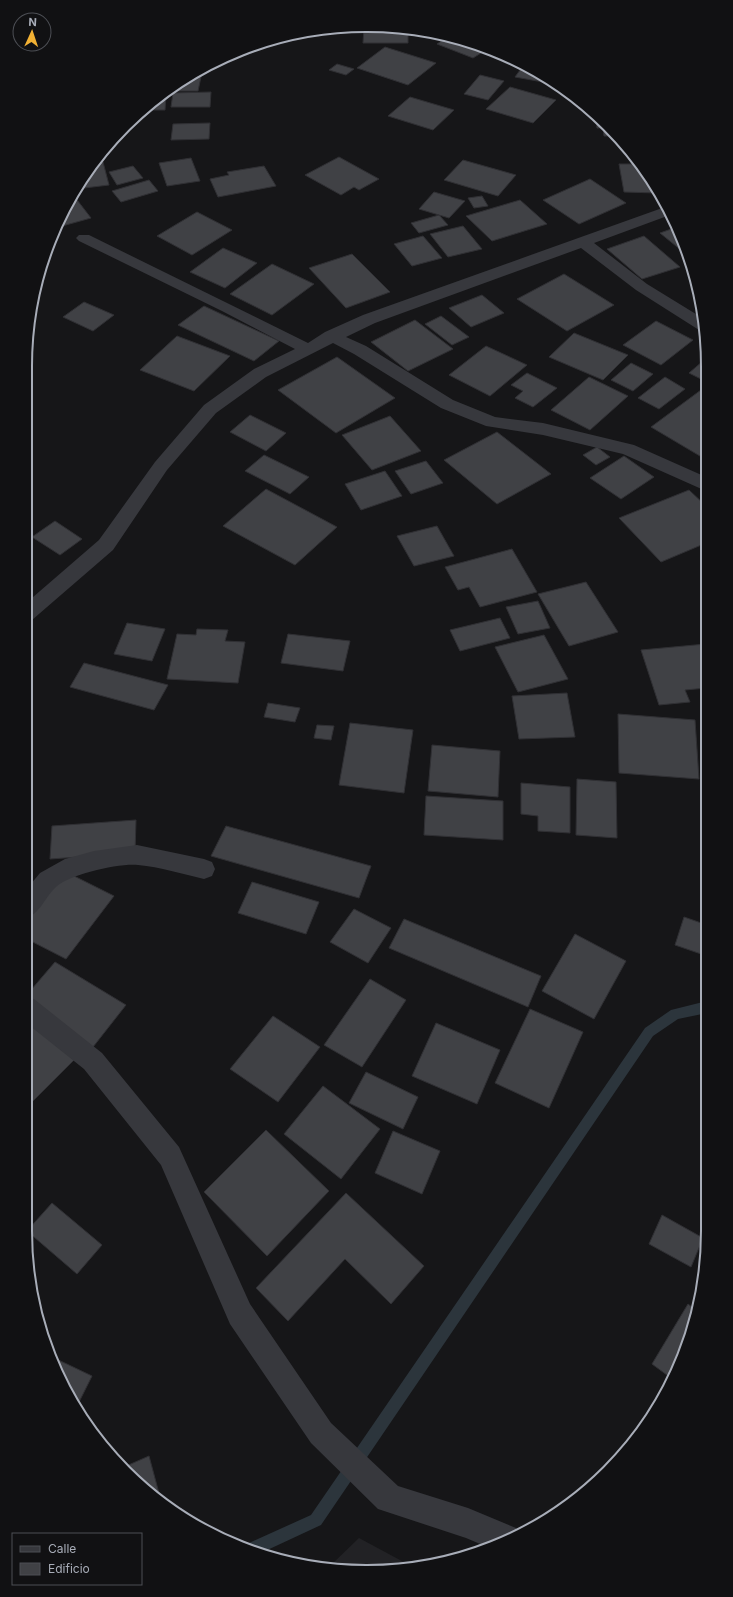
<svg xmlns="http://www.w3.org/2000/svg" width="733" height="1597" viewBox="0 0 733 1597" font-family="Inter,sans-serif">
	<rect width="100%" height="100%" fill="#161618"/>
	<!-- built -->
	<polygon fill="#222225" points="359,1538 413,1567 366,1572 328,1568"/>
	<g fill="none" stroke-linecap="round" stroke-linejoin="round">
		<!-- stream -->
		<polygon fill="#2c353c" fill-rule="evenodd" points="707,1001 707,1013 678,1019 653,1036 321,1525 263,1552 247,1546 249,1543 311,1515 645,1028 671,1010"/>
	</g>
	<!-- building -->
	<g fill="#404145" stroke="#303034">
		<polygon points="364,27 408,29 408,43 363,43"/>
		<polygon points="449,36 489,48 473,58 437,44"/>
		<polygon points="385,47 436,63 408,85 357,68"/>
		<polygon points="337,64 354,69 346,75 329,70"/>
		<polygon points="523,66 554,84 515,77"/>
		<polygon points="197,72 202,72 198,91 167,91 177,83"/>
		<polygon points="480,75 504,81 488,100 464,94"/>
		<polygon points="510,87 556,100 533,123 486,109"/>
		<polygon points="211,92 210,107 171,107 173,93"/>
		<polygon points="162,95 166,95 165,110 143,110"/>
		<polygon points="410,97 454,110 433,130 388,116"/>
		<polygon points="596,117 615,136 604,136 603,128 597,128"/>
		<polygon points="210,123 209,139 171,140 173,124"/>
		<polygon points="339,157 379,179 359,190 354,187 341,195 305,175"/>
		<polygon points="191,158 200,181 167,186 159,163"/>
		<polygon points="463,160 516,175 498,196 444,180"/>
		<polygon points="103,162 109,185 76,189 82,177 94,163"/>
		<polygon points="619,164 641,164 657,193 624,192"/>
		<polygon points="133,166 143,178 117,185 109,172"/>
		<polygon points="264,166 276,186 218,197 210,179 229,175 227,172"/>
		<polygon points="590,179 626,203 579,224 543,200"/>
		<polygon points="149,180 158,191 121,202 112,191"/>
		<polygon points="434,192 465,201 449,218 419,209"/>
		<polygon points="72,196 74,196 91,218 55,228"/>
		<polygon points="482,196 488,206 474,208 468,198"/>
		<polygon points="520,200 547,224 492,241 466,216"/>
		<polygon points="197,212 232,230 192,255 157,236"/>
		<polygon points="439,215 448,225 419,233 411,223"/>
		<polygon points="463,226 482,249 448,257 430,234"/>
		<polygon points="677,227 682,236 687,255 660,233"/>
		<polygon points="423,236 442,258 412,266 394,244"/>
		<polygon points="644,236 680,267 642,279 607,249"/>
		<polygon points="223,248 257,263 225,288 190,272"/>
		<polygon points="352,254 390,292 346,308 309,268"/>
		<polygon points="272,264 314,284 272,315 230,294"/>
		<polygon points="564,274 614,305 567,331 517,299"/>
		<polygon points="482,295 504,313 471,327 449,308"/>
		<polygon points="84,302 114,315 93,331 63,317"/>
		<polygon points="204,306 279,341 254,361 178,325"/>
		<polygon points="441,316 469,337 452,345 425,324"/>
		<polygon points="415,320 453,349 408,371 371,342"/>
		<polygon points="656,321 693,340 661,365 623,345"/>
		<polygon points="574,333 628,355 603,380 549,357"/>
		<polygon points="177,336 230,356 194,391 140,370"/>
		<polygon points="486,346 527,365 490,396 449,375"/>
		<polygon points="337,357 395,398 336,433 278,390"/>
		<polygon points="703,361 705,362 705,381 689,373"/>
		<polygon points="631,363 653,374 633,391 611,380"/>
		<polygon points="527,373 557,388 533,407 515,398 523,391 511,385"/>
		<polygon points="589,377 628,396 590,430 551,410"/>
		<polygon points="665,377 685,389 659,409 638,398"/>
		<polygon points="705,387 705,459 651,427"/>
		<polygon points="250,415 286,433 266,451 230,432"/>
		<polygon points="390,416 421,451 372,470 342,435"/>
		<polygon points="497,432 551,474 497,504 444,460"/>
		<polygon points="597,447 610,457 596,465 583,455"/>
		<polygon points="264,455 309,477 290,494 245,471"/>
		<polygon points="624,456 654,477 621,499 590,478"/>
		<polygon points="426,461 443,483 411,494 395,471"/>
		<polygon points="385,471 402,496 361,510 345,484"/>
		<polygon points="266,489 337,527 295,565 223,526"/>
		<polygon points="689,490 706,506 706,543 661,562 619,518"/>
		<polygon points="55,521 82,539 60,555 32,537"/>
		<polygon points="437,526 454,556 414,566 397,536"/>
		<polygon points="512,549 537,592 480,607 469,587 458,590 445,567"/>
		<polygon points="586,582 618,632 569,646 538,594"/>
		<polygon points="538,601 550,628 518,634 506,607"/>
		<polygon points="500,618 510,638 460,651 450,630"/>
		<polygon points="127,623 165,629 152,661 114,654"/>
		<polygon points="197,629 228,630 225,641 245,642 238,683 167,679 177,634 196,635"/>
		<polygon points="288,634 350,641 343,671 281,663"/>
		<polygon points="544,635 568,679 518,692 495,647"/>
		<polygon points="706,644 706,688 685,690 690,702 659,705 641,650"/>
		<polygon points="84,663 168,685 154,710 70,687"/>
		<polygon points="567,693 575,737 519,739 512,696"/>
		<polygon points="268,703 300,708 295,722 264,717"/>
		<polygon points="618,714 695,720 699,779 619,773"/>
		<polygon points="350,723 413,730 404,793 339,785"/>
		<polygon points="317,725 334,726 331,740 314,738"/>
		<polygon points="432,745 500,751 498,797 428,791"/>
		<polygon points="577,779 616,782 617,838 576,835"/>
		<polygon points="521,783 570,787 570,833 538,831 538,816 521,814"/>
		<polygon points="426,796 503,801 503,840 424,835"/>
		<polygon points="136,820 135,853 50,859 52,826"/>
		<polygon points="226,826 371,866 359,898 211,856"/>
		<polygon points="64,871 114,896 66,959 25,938 25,920"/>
		<polygon points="252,882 319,902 306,934 238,913"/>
		<polygon points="354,909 391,928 368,963 330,942"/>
		<polygon points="684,917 707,925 707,956 675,945"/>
		<polygon points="404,919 541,976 528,1007 389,948"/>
		<polygon points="575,934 626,961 594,1019 542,991"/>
		<polygon points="55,962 126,1005 93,1047 25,997"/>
		<polygon points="370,979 406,1000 362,1067 324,1045"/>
		<polygon points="530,1009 583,1032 549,1108 495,1083"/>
		<polygon points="273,1016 320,1047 278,1102 230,1069"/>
		<polygon points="25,1018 74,1060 33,1101 25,1094"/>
		<polygon points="436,1023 500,1050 477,1104 412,1076"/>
		<polygon points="366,1072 418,1097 403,1129 349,1103"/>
		<polygon points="323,1086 380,1129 341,1179 284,1134"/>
		<polygon points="708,1109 708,1146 703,1145"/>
		<polygon points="266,1130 329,1191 267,1256 204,1192"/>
		<polygon points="393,1131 440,1151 422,1194 375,1173"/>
		<polygon points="346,1193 424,1266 391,1304 345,1259 288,1321 256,1288"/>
		<polygon points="52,1203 102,1245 77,1274 27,1231"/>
		<polygon points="662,1215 703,1238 691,1267 649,1244"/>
		<polygon points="688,1304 697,1311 682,1361 671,1378 652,1364"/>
		<polygon points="50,1356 92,1376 76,1408 71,1401"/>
		<polygon points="149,1456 160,1497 124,1467"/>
	</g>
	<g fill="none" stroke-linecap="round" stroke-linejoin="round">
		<!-- minor -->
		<g fill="#37383d" fill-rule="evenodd">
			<polygon points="665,207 670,215 594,243 647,284 704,319 705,331 699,330 636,290 581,248 375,323 346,337 366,346 453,400 495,417 543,423 634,445 706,477 706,491 623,454 543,435 486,426 441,408 354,354 333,343 266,377 216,413 167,470 113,550 32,620 25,622 25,604 99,540 155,462 204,405 254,369 295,349 222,311 79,241 76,238 79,235 89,235 308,343 325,332 363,315"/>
			<path d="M137,845L204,859L212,862L215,869L212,876L204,879C183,874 160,867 138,865C119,863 70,874 56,887C45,897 40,914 25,919V891L40,873L65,859L94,851Z"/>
			<polygon points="25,996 34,999 102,1053 179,1147 250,1304 331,1423 398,1486 468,1508 516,1528 518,1533 485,1546 466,1538 378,1509 311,1443 230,1324 161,1165 84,1069 25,1022"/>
		</g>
	</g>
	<!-- crop -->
	<path d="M0 0H733V1597H0ZM366 32H367A334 334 0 0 1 701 366V1231A334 334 0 0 1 367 1565H366A334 334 0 0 1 32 1231V366A334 334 0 0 1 366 32Z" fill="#111113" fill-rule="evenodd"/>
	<path fill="none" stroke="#a8adb8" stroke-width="2" d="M366 32H367A334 334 0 0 1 701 366V1231A334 334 0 0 1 367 1565H366A334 334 0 0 1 32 1231V366A334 334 0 0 1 366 32Z"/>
	<!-- legend -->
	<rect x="12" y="1533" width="130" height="52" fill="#111113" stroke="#4d4f55"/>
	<rect x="20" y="1546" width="20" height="6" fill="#37383d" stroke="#4d4f55"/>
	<text x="48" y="1553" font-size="12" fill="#a8adb8">Calle</text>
	<rect x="20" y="1563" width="20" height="12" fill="#404145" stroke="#4d4f55"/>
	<text x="48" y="1573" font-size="12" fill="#a8adb8">Edificio</text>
	<!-- north arrow -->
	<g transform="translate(32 32) rotate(3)"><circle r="19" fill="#111113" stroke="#4d4f55"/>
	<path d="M0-3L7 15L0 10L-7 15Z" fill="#f2b134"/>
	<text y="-6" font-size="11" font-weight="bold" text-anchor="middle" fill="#a8adb8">N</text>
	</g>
</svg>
